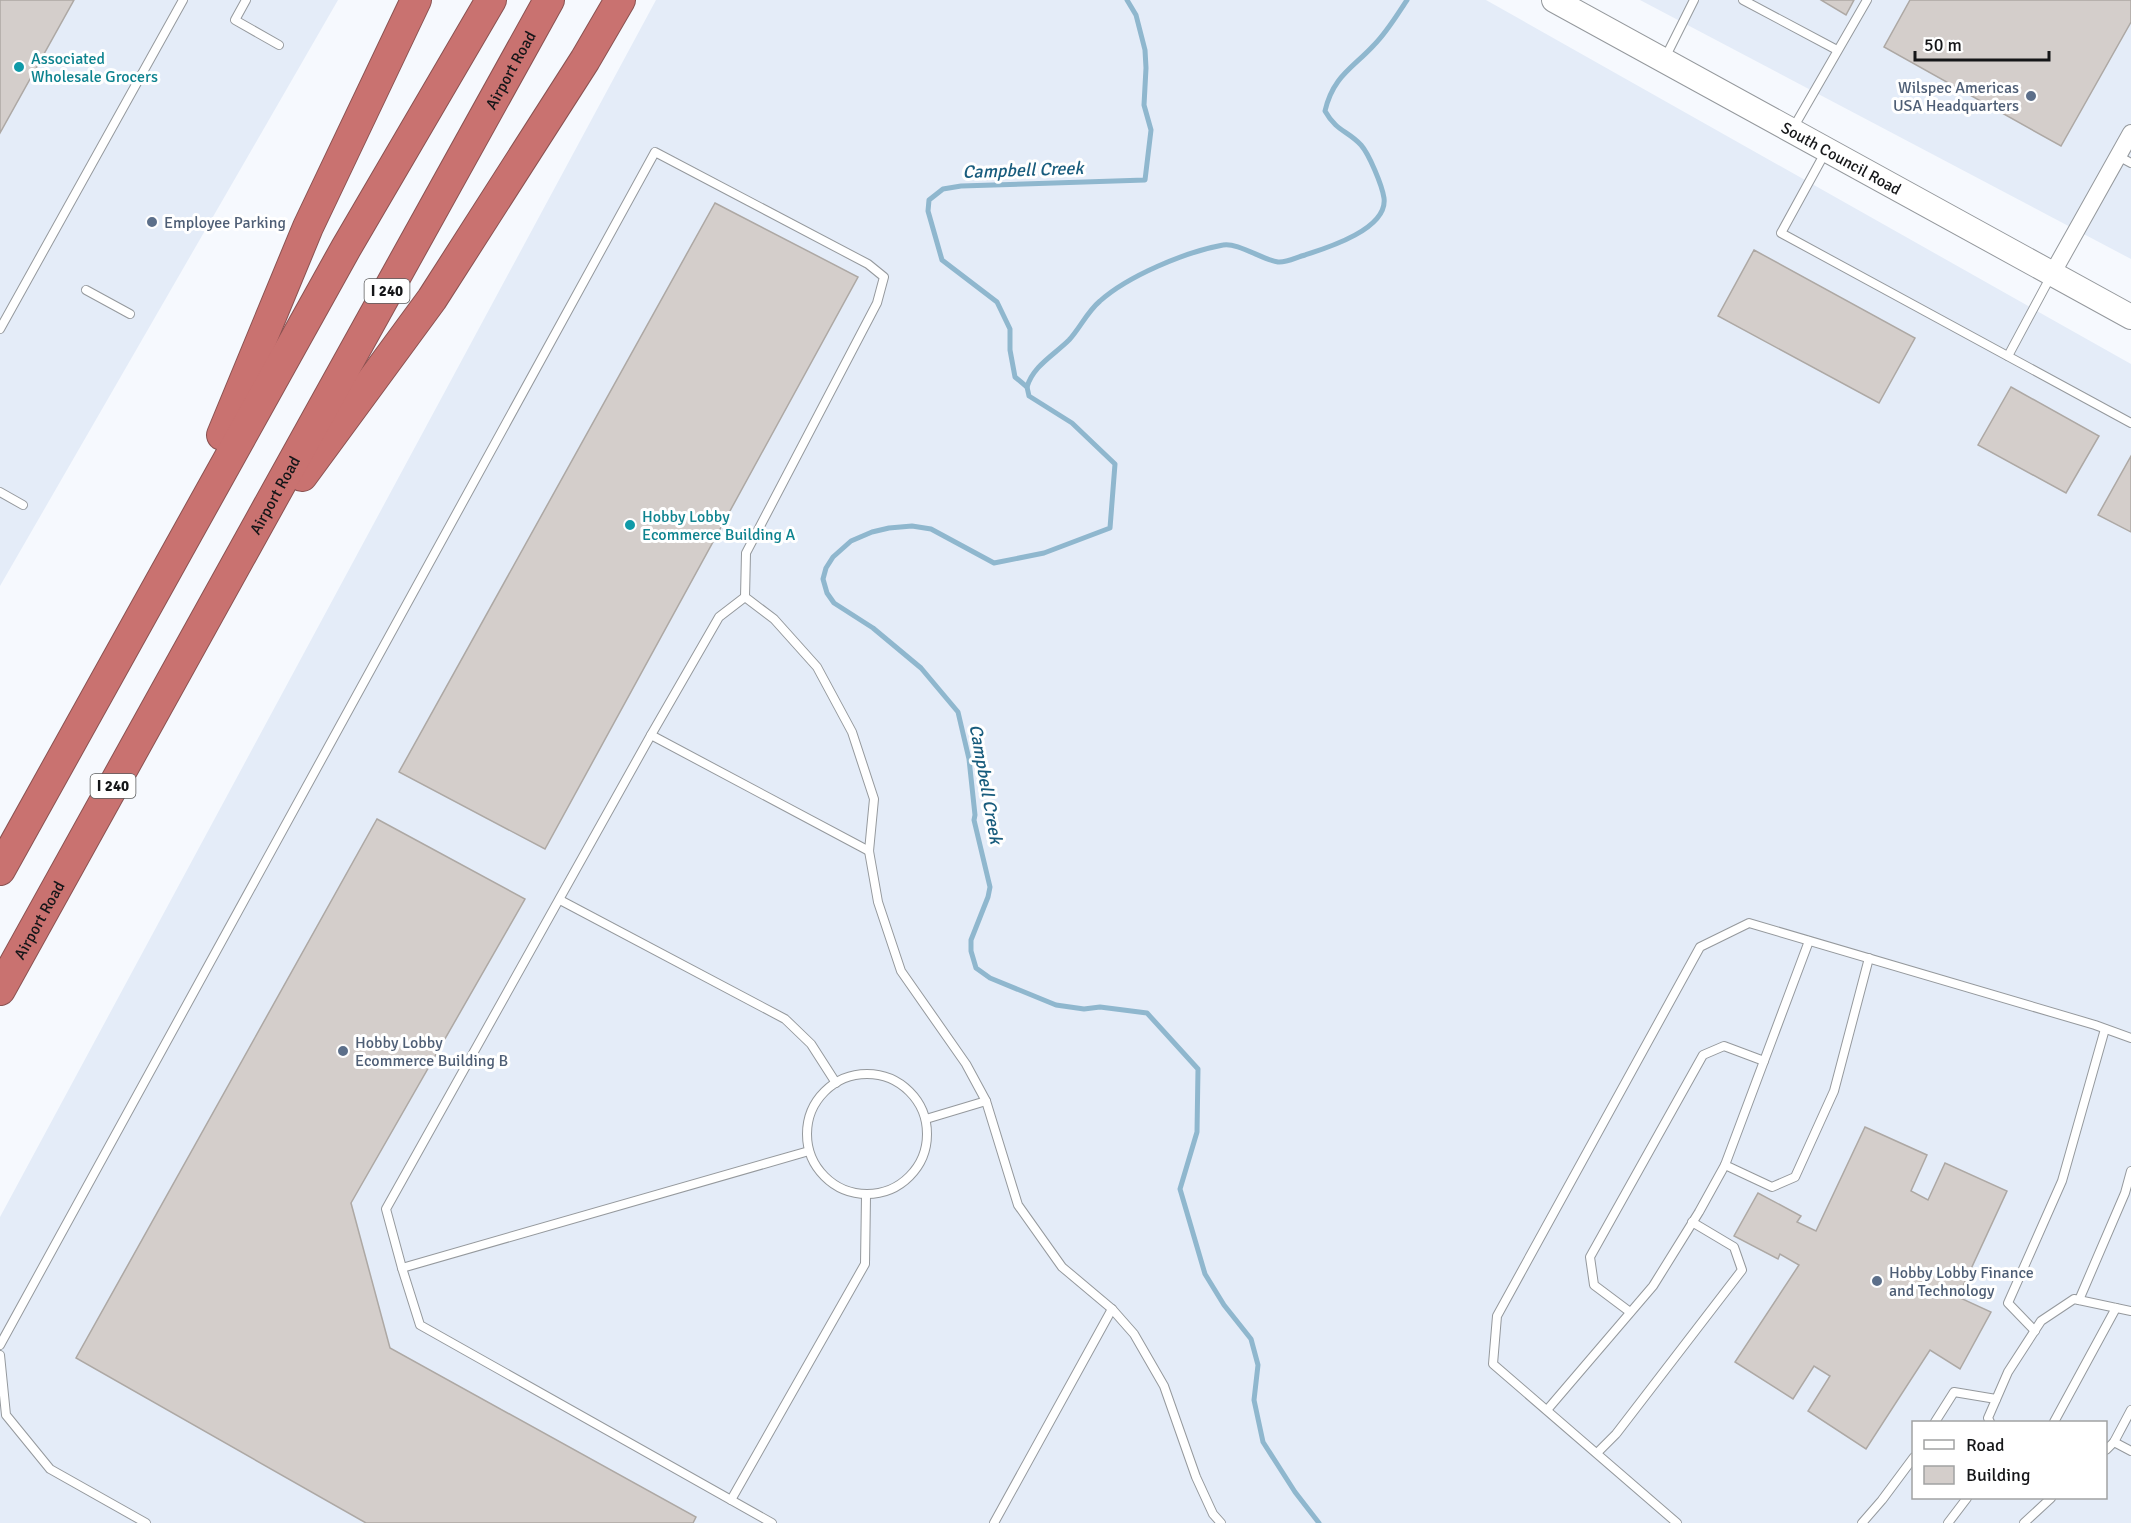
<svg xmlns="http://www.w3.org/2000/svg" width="2131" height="1523" viewBox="0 0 2131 1523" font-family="Signika,sans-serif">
	<rect width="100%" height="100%" fill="#f6f9fe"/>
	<!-- built -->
	<g fill="#e4ecf8" fill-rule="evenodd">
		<polygon points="0,0 338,0 0,586"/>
		<path d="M656,0H1486L2131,364V1523H0V1217ZM1914,1422H2106V1498H1914Z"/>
		<polygon points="1640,0 2131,0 2131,259"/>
	</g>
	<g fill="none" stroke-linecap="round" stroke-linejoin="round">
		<!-- stream -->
		<g stroke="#8fb7ce" stroke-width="5">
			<polyline points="1127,0 1136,15 1145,50 1146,68 1144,105 1151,130 1145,180 961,186 943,189 929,200 928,211 942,260 997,302 1010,329 1010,350 1015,377 1027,387 1029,396 1072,423 1115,464 1110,528 1044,553 994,563 931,529 912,526 889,528 872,532 851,541 833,557 826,568 823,579 827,593 834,603 873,628 921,668 958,712 969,759 975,815 974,820 990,887 988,897 971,940 971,951 976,968 990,978 1056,1005 1084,1009 1100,1007 1147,1013 1198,1069 1197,1132 1180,1189 1205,1274 1224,1305 1251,1339 1258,1365 1254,1400 1263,1442 1295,1492 1319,1523"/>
			<path d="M1027,387C1033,366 1054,355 1069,340C1080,328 1087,312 1100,301C1128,276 1185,252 1223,245C1237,242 1263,260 1278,262C1286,263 1297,257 1305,255C1327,248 1388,229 1384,198C1382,185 1369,154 1361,145C1347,130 1337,132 1325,111C1333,76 1353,68 1374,45C1387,32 1397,15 1407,0"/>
		</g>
	</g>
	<!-- building -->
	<g fill="#d4cecb" stroke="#ada8a4" stroke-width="1.5">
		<polygon points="0,0 74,0 0,133"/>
		<polygon points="1821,0 1854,0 1846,15"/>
		<polygon points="1910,0 2131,0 2131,22 2061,146 1884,47"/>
		<polygon points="715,203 858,277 545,849 399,772"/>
		<polygon points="1754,250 1915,338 1879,403 1718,316"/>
		<polygon points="2011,387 2099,436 2066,493 1978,445"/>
		<polygon points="2131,456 2131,532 2098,515"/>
		<polygon points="377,819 525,899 351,1203 390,1348 696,1517 693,1523 366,1523 76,1358"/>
		<polygon points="1865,1127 1927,1155 1911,1191 1928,1200 1945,1163 2007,1191 1958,1297 1991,1312 1960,1369 1930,1350 1866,1449 1808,1411 1830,1376 1814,1366 1793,1399 1735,1362 1799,1265 1780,1254 1778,1259 1734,1236 1758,1193 1801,1216 1797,1222 1816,1231"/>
	</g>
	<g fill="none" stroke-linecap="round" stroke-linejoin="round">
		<!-- service casing -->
		<g stroke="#95999d" stroke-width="10">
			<g id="service">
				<polyline points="246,0 235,20 279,45"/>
				<polyline points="1743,0 1837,50"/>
				<polyline points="1665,58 1694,0"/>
				<polyline points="1792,130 1867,0"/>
				<polyline points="1826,151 1781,233 2131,423"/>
				<polyline points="2118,156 2131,163"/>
				<polyline points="86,290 130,314"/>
				<polyline points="0,329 183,0"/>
				<polyline points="2008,356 2052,274"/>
				<polyline points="0,492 23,505"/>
				<polyline points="745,597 719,617 651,735 386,1209 402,1268 420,1325 772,1523"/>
				<polyline points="651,735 869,851"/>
				<polyline points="560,900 785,1019 811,1044 836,1083"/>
				<polyline points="1809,941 1725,1165 1772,1187 1795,1177 1834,1091 1869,958"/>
				<circle cx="867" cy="1134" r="60"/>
				<polyline points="926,1119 986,1101"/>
				<polyline points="402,1268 809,1151"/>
				<polyline points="2079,1300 2125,1193 2131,1171"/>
				<polyline points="1630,1312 1594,1285 1590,1257 1703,1055 1724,1046 1764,1061"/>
				<polyline points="2035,1331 2008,1303 2062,1181 2105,1029"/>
				<polyline points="0,1345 655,152 868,264 884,277 877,303 746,553 745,597 774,619 817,667 852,732 874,799 869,851 878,902 901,971 966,1064 986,1101 1018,1205 1062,1267 1112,1309 1134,1334 1164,1386 1196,1477 1213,1514 1221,1523"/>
				<polyline points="0,1355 6,1415 50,1469 146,1523"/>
				<polyline points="1547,1410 1653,1286 1699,1212 1725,1165"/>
				<polyline points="1935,1422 1954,1392 1996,1399"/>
				<polyline points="1990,1422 1988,1418 2008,1372 2041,1321 2074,1299 2131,1311"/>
				<polyline points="2054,1422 2116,1308"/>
				<polyline points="2114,1442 2131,1451"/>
				<polyline points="2106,1450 2114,1442 2131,1410"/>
				<polyline points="1597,1453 1616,1434 1742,1270 1734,1247 1692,1222"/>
				<polyline points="731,1500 865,1264 866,1196"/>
				<polyline points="994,1523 1112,1309"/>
				<polyline points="1677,1523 1493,1364 1497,1316 1700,947 1749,923 2095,1025 2131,1038"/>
				<polyline points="1862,1523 1882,1500 1914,1457"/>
				<polyline points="1948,1523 1967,1498"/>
				<polyline points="2024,1523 2051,1498"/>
			</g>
		</g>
		<!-- minor casing -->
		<g stroke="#95999d" stroke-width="18">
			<polyline id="minor" points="2052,274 2131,133"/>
		</g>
		<!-- secondary casing -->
		<g stroke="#95999d" stroke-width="26">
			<g id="secondary">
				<path id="s1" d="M1554,0L2131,317"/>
			</g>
		</g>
		<!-- motorway casing -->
		<g stroke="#8a5251" stroke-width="32">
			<g id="motorway">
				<polyline points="222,435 308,227 416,0"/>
				<polyline points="302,476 432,299 585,60 620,0"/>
				<polyline points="0,870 346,248 491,0"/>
				<path id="s2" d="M0,990L549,0"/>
			</g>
		</g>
		<!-- service -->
		<use href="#service" stroke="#fff" stroke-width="8"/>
		<!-- minor -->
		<use href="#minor" stroke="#fff" stroke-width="16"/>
		<!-- secondary -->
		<use href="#secondary" stroke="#fff" stroke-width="24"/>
		<!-- motorway -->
		<use href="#motorway" stroke="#c97270" stroke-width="30"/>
	</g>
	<!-- markers -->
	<g fill="#0f9aa8" stroke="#fff" stroke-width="2">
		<circle cx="19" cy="67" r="6"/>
		<circle cx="630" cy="525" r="6"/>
	</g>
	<g fill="#5c6f8a" stroke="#fff" stroke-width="2">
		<circle cx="2031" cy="96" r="6"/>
		<circle cx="152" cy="222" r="6"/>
		<circle cx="343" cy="1051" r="6"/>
		<circle cx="1877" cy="1281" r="6"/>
	</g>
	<g text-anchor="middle" stroke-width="6" stroke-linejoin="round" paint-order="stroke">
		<!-- shield labels -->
		<g fill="#fff" stroke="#5b5c5d" stroke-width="1.5">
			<rect x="364.5" y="279" width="45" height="24" rx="4.5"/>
			<rect x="90.5" y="774" width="45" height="24" rx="4.5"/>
		</g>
		<g font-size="15" font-weight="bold" fill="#151618">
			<text x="387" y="296">I 240</text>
			<text x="113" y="791">I 240</text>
		</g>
		<!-- culture labels -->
		<g font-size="16" fill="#0d838f" stroke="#fff" text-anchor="start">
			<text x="31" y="64">Associated<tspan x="31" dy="18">Wholesale Grocers</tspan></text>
			<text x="642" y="522">Hobby Lobby<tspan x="642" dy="18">Ecommerce Building A</tspan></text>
		</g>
		<!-- street labels -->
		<g font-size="16" fill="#151618" stroke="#fff">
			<text dy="6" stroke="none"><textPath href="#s2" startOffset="1052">Airport Road</textPath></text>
			<text dy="6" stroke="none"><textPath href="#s1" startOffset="328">South Council Road</textPath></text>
			<text dy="6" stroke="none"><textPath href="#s2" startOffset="566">Airport Road</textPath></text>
			<text dy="6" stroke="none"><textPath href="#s2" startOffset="80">Airport Road</textPath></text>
		</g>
		<!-- service labels -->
		<g font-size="16" fill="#4e5e75" stroke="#fff" text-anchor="start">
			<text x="2019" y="93" text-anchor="end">Wilspec Americas<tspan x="2019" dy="18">USA Headquarters</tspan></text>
			<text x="164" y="228">Employee Parking</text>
			<text x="355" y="1048">Hobby Lobby<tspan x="355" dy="18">Ecommerce Building B</tspan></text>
			<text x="1889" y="1278">Hobby Lobby Finance<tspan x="1889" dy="18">and Technology</tspan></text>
		</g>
		<!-- water labels -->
		<g font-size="18" font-style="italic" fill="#185c7d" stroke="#fff">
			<text transform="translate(1023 170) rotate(-2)" y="6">Campbell Creek</text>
			<text transform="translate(986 784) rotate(80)" y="6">Campbell Creek</text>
		</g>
	</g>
	<!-- legend -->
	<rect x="1912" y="1421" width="195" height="78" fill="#ffffff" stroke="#a1a2a3" stroke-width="1.5"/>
	<rect x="1924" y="1440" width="30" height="9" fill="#ffffff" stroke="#a1a2a3" stroke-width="1.5"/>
	<text x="1966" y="1451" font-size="18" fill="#151618">Road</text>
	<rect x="1924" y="1466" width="30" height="18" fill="#d4cecb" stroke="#a1a2a3" stroke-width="1.5"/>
	<text x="1966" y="1481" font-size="18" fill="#151618">Building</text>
	<!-- scale -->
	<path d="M1915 51v9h134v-9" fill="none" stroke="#151618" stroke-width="3"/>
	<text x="1924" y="51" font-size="18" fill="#151618" stroke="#ffffff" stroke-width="4.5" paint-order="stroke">50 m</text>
</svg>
